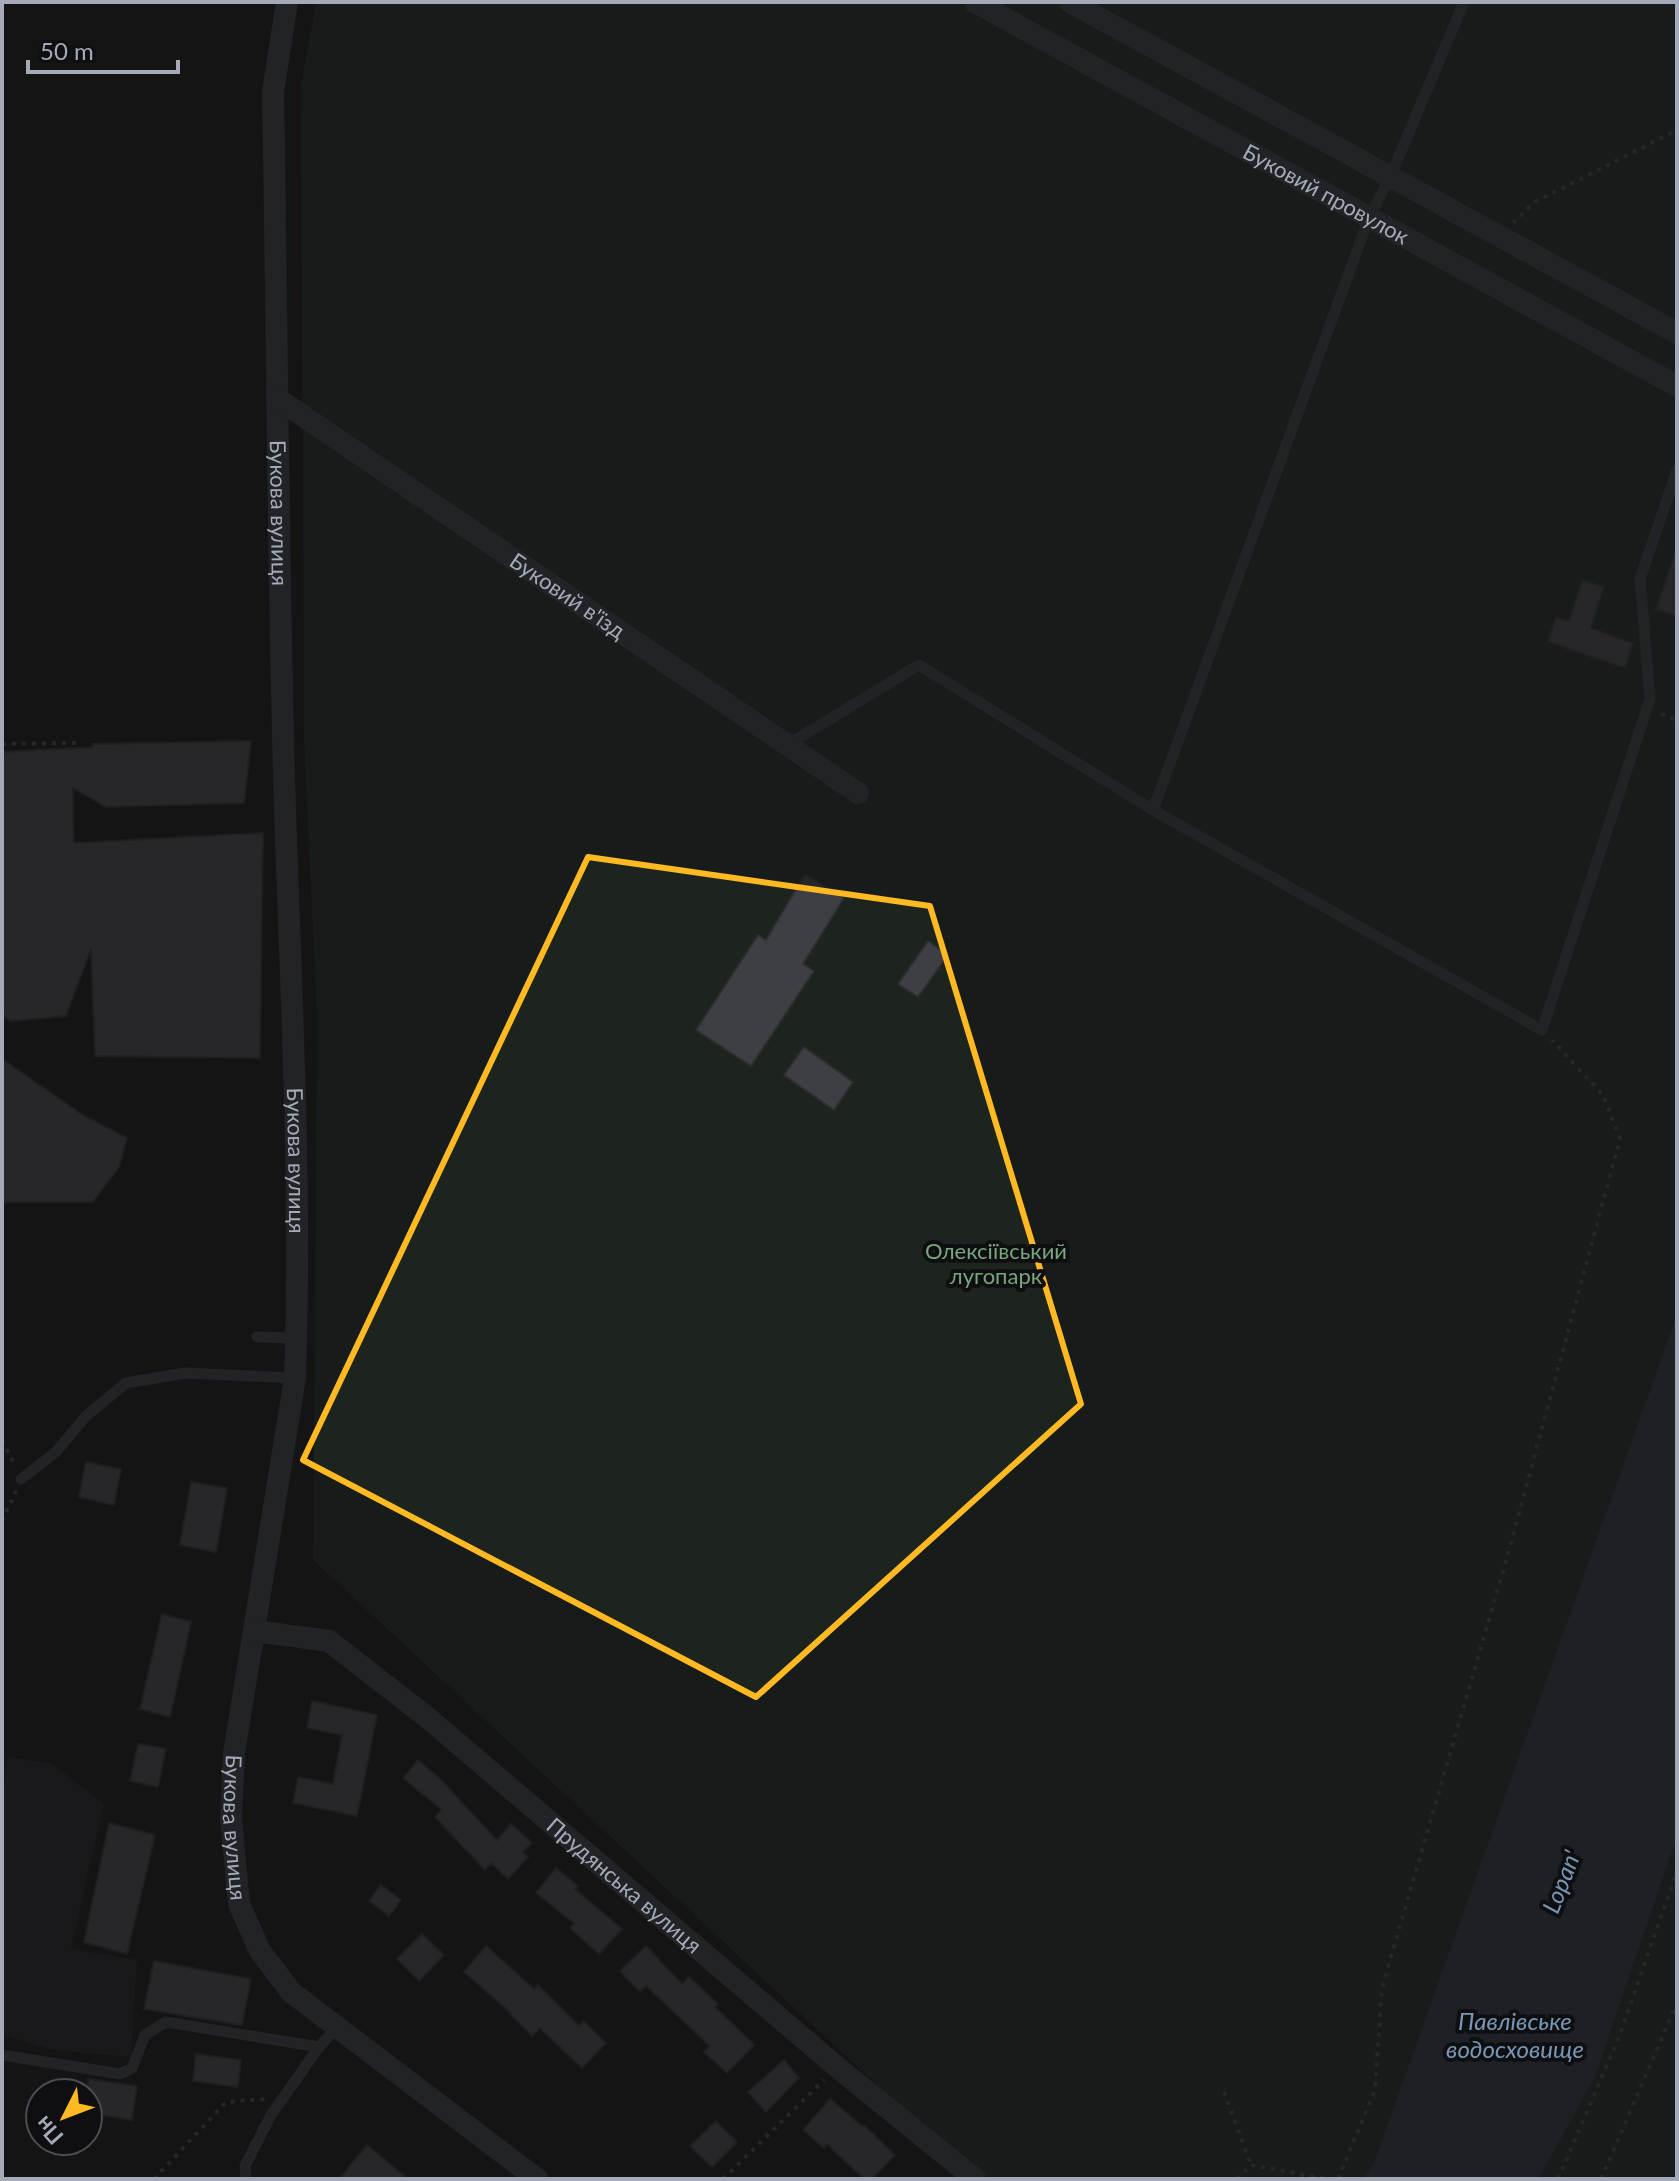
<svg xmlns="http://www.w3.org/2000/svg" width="1679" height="2181" viewBox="0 0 1679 2181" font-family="Lato,sans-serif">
	<rect width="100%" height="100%" fill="#141416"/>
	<!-- built -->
	<polygon fill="#202023" points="7,1757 51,1763 104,1804 71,1949 137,1960 131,2057 53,2050 2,2035 2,1803"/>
	<!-- green -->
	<polygon fill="#1c241d" points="316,2 1677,2 1677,2179 978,2179 313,1560 317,1018 304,740 301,85"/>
	<!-- water -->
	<polygon fill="#29323b" points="1677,1315 1677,1837 1594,2079 1538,2179 1363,2179 1374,2163"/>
	<!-- building -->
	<g fill="#3e3f44" stroke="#2e2e32" stroke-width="2">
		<polygon points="1674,556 1677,557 1677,616 1656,609"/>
		<polygon points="1582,580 1604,587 1591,628 1633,643 1625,668 1548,642 1556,617 1569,621"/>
		<polygon points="251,741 244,803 106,807 73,788 73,821 74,843 263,833 260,1058 95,1056 91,949 66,1016 10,1021 2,1015 2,752 93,747 93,744"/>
		<polygon points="805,874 844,898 803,964 814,971 751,1066 696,1030 758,935 766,940"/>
		<polygon points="928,941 948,955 918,997 898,984"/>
		<polygon points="804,1047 853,1082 834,1110 784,1075"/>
		<polygon points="2,1059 83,1115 127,1138 119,1167 93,1202 2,1202"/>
		<polygon points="86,1462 121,1469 114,1505 79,1497"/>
		<polygon points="191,1482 227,1488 216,1552 180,1545"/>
		<polygon points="162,1614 191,1622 170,1717 140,1709"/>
		<polygon points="312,1701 377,1715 357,1816 293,1803 298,1777 333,1784 342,1735 307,1728"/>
		<polygon points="138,1744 166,1749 158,1787 130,1781"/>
		<polygon points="418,1760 439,1778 497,1840 511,1824 532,1843 523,1852 528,1857 508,1879 491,1863 485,1870 435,1817 442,1810 403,1778"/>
		<polygon points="109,1823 155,1835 127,1954 84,1942"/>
		<polygon points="556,1868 578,1886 575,1889 622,1929 599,1954 570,1928 574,1923 536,1893"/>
		<polygon points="381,1885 401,1900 389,1916 369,1901"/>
		<polygon points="422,1934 444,1955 419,1981 397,1959"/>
		<polygon points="486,1946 534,1989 538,1985 579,2026 584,2021 606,2043 582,2068 540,2028 532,2036 510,2014 511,2013 464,1972"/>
		<polygon points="646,1946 682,1984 689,1977 718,2004 715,2007 754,2045 727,2073 704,2052 710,2046 646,1986 640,1992 620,1971"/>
		<polygon points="154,1961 251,1979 242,2025 144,2009"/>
		<polygon points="196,2054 241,2060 238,2087 193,2081"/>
		<polygon points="784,2060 799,2078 766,2112 748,2092"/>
		<polygon points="88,2079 137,2086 132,2120 88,2113"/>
		<polygon points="830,2099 862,2126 864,2125 895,2155 872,2179 864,2179 827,2144 824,2148 803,2130"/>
		<polygon points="716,2121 737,2142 712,2167 690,2146"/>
		<polygon points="367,2145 408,2179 339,2179"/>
	</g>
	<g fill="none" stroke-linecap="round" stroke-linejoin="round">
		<!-- path -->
		<g stroke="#3a3c42" stroke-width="4" stroke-dasharray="4 6" stroke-linecap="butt">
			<polyline points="1513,223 1535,202 1677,130"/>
			<polyline points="1661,714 1677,720"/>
			<polyline points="2,744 79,743"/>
			<polyline points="2,1440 14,1464"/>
			<polyline points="2,1521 16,1491"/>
			<polyline points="1224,2092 1251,2165"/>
			<polyline points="154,2179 226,2102 266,2099"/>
			<polyline points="723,2179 824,2080"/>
			<polyline points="1237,2179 1251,2165 1326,2179"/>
			<polyline points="1338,2179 1375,2090 1382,1988 1508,1554 1620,1139 1603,1095 1552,1040"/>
			<polyline points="1558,2179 1619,2037 1677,1871"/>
			<polyline points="1601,2179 1677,2003"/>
		</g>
		<!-- lane -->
		<g stroke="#34353b" stroke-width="11">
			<polyline points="787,745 919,665 1153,810 1542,1030 1650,699 1640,579 1677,470"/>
			<polyline points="1153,810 1369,218 1391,175 1464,2"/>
			<polyline points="257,1337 296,1338"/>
			<polyline points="21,1479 56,1452 86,1416 126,1383 185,1373 295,1378"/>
			<polyline points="2,2055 120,2074 132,2068 145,2035 166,2022 319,2047"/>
			<polyline points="246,2179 245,2166 271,2115 319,2047 336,2028"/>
		</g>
		<!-- street -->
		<g stroke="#34353b" stroke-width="22">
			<path id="s1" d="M287,2L273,92C277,320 278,549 284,777C290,977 302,1178 295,1378L234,1753L231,1818L239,1904L260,1951L291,1992L537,2179"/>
			<path id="s2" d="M975,2L1677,386"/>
			<polyline points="1070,2 1677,333"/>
			<path id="s3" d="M278,399L858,793"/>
			<path id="s4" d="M255,1631L329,1641L428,1718L837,2067L975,2179"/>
		</g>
	</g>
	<!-- marked area -->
	<path d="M0 0H1679V2181H0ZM588,857L930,906L1081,1404L756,1697L303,1460Z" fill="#141416" fill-opacity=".55" fill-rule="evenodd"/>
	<path fill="none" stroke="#ffba23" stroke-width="6" stroke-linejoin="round" d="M588,857L930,906L1081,1404L756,1697L303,1460Z"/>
	<g text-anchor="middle" stroke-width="8" stroke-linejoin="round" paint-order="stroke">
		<!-- street labels -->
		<g font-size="22" fill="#a4aab8" stroke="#0f0f11">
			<text dy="8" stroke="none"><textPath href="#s2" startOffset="400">Буковий провулок</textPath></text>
			<text dy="8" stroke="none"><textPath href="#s1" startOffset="512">Букова вулиця</textPath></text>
			<text dy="8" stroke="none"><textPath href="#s3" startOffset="350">Буковий в'їзд</textPath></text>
			<text dy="8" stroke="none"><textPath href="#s1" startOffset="1160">Букова вулиця</textPath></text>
			<text dy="8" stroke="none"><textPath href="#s1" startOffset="1832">Букова вулиця</textPath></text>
			<text dy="8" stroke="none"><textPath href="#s4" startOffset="458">Прудянська вулиця</textPath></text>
		</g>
		<!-- park labels -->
		<g font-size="22" fill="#79a47d" stroke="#0f0f11">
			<text x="996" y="1259">Олексіївський<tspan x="996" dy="25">лугопарк</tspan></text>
		</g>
		<!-- water labels -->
		<g font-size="24" font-style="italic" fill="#7897b6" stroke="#0f0f11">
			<text transform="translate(1562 1882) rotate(-69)" y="8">Lopan'</text>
			<text x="1515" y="2030">Павлівське<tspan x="1515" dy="28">водосховище</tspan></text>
		</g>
	</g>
	<!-- border -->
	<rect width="1679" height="2181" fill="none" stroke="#a4aab8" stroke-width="8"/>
	<!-- north arrow -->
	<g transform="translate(64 2117) rotate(228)"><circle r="38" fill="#0f0f11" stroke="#4b4d54" stroke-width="2"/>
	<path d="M0-6L14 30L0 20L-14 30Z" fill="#ffba23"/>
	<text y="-12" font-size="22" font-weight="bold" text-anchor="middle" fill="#a4aab8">Пн</text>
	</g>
	<!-- scale -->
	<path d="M28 60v12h150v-12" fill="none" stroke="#a4aab8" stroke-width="4"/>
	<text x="40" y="60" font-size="24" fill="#a4aab8" stroke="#0f0f11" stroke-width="6" paint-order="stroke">50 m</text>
</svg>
